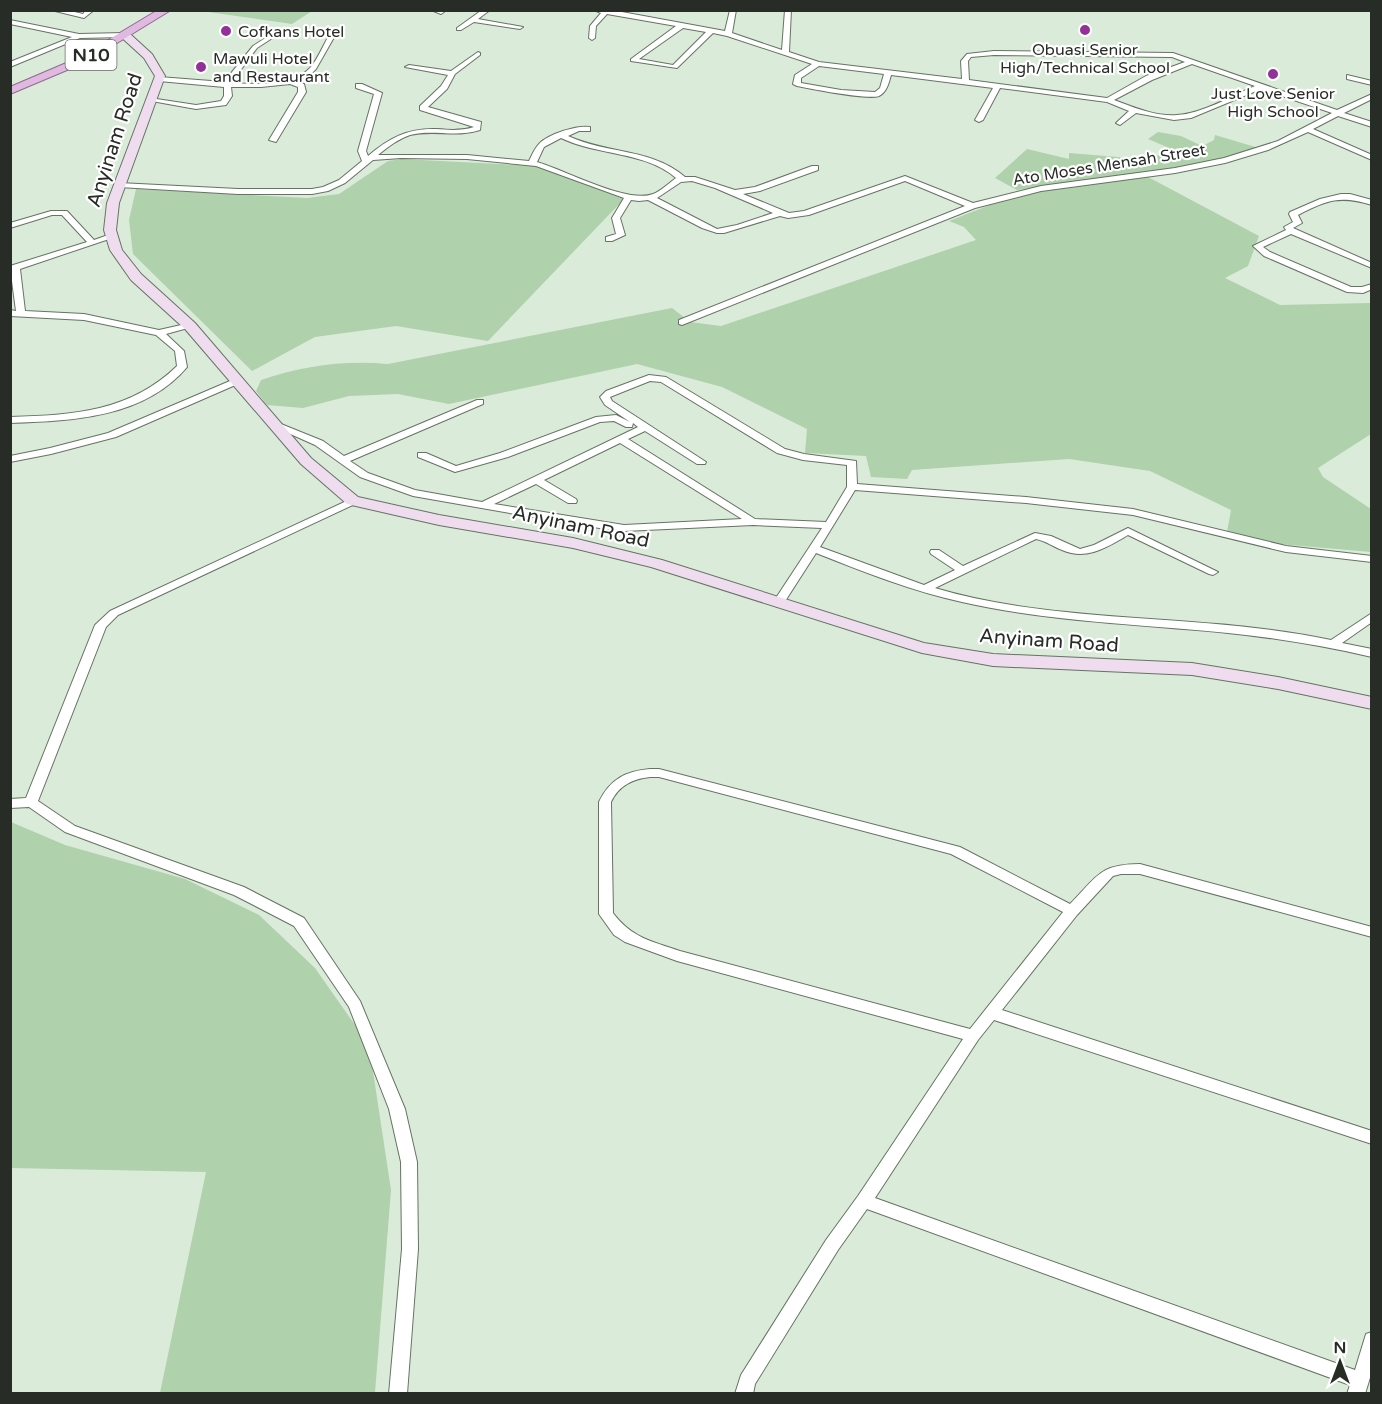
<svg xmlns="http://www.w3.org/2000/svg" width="1382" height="1404" viewBox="0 0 1382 1404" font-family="'Varela Round',sans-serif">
	<rect width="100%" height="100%" fill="#dbebd9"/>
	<!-- green -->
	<g fill="#afd1ab">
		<polygon points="201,11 312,10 312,11 292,24"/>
		<polygon points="1158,132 1181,136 1202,146 1214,140 1215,135 1262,149 1156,173 1017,190 995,178 1027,149 1069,159 1069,153 1142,159 1165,154 1167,147 1148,139"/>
		<polygon points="401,159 538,166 624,199 488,341 396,326 315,337 252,371 133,254 129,220 136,189 307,198 339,194 388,161"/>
		<path d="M1148,177L1259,236L1248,266L1225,278L1280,305L1371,303V434L1318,468L1323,477L1371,509V552L1279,544L1227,532L1231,510L1150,471L1069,459L912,470L907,479L871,477L866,456L805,453L807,429L722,387L637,364L449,404L398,394L349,396L303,408L267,405L256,391L261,380C303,366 343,360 388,364L672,308L690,322L721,326L976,240L964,227L949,221L1018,194Z"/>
		<polygon points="11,822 65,845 185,879 259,915 315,968 369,1045 391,1190 375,1393 160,1393 206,1172 11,1168"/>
	</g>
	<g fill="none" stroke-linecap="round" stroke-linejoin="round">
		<!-- street casing -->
		<g stroke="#657363" stroke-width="2">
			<g id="street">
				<polygon points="51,10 66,10 83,14 86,10 94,10 84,18"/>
				<polygon points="431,10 443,10 444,12 441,14"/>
				<polygon points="482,10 490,10 478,19 523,27 520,29 474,22 461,30 457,30 457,28"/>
				<path d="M594,10H611L725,31L730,10H736L732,33L782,50L785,10H791L789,52L819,62L962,79L961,61L967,54L994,51L1173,53L1337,110L1372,94V99L1344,113L1372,122V127L1338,116L1313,129L1372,155V160L1308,132L1268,150L1225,163L1175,173L1041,191L975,208L682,325L679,324V320L965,206L905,181L809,215L788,218L780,216L724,233H717L702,228L648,200L639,201L631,200L620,218L625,235L612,241H606V237L616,234L612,218L624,198L536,166L467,159L401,158L373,160L345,183L328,191L312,194H238L119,187L115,185L119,183L238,189H312L323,187L339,180L362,161L358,151L374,94L356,88V84H362L382,93L366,151L368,156C389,138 408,128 436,129C449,130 461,131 474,127L420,110V106L441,86L448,75L405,67L409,65L451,71L478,52L480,53V55L455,74L447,89L428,107L481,122L480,130C456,138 433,129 410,135C398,139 388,147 378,155H467L529,161C532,155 535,148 539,144C548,134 577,125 590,127V131H579L568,136C606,154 652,148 685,177H695L735,190L755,187L812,166H818V170L760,191L743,194L789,213L804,211L905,176L973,203L1041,186L1175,168L1224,158L1278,141L1332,113L1261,89L1191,118L1174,120L1136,113L1120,125L1116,123L1129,111L1107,102L1000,88L983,120L979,122L975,120L993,88L891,75C889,82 887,92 879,96C868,100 812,89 797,86L793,84L795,75L812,64L727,36L713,33L677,68L631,61V59L676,26L607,14L596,26L595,38L592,40L589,38L590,26L601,13ZM683,28L706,32L673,65L639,59ZM994,55L1172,57L1185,62L1146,76L1107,98L969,80L968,61L971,57ZM1192,64L1255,86C1232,96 1201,114 1177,115C1156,117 1133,107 1114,100L1152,80ZM819,66L884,74L880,88L875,92L841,90L801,83V78ZM561,138C598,156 645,151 676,178C669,183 661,191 653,194C627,204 565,170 537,162L544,147ZM692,181L715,188L773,213L737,225L717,229L657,198L681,182Z"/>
				<polygon points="10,20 79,34 125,33 128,35 125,37 80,38 10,67 10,62 72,37 10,24"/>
				<path d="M278,30L281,32L280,33L257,48L231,83C254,84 292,87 310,68C319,58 324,42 332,31L337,32L316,69L312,73L297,82L304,84L306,92L276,142L269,140L298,92V87L290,84L261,87H231L232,96L226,105L196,109L146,100L150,98L196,105L221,101L224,96V87L159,81L155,79L159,77L224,82L253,46Z"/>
				<polygon points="1347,75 1372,81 1372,85 1347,79"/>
				<path d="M1341,194H1350L1372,200V205C1340,195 1327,200 1298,215L1302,223L1293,228L1372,263V268L1291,234L1263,247L1270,252L1351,287H1362L1372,284V289L1363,293L1347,292L1264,256L1253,246L1286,230L1284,227L1293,222L1289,214L1290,212L1320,199Z"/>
				<path d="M51,211H67L94,240L111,234L115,237L20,269L25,311L84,314L159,330L190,323L195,326L166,334L184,351L187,367C144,418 72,421 10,423V417C73,415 130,412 177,366L175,351L156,335L84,320L10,316V310L16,311L10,266L87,242L62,215H52L10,228V223Z"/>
				<path d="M649,375L666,377L785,449L804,454L856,461L857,484L1026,497L1133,509L1286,546L1372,556V562L1286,552L1133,515L1026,503L855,490L820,547L924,585L955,570L931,554L930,552L931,550H939L963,566L1035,533L1051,536L1080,549L1094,545L1128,528L1218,572L1213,575L1209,574L1128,535C1107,547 1087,561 1062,550C1054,547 1046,541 1036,539L935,588C1063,626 1201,612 1331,640L1372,613V622L1342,643L1372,649V657C1324,646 1277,638 1228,633C1139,624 1050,622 962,602C912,591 864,572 816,553L782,606L778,607L772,604L822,528L753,525L624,531L584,526L413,496L360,477L315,445L268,424L273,421L276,422L323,441L344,456L477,400H483V404L350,461L368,473L415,490L482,502L638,427L633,423L632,427H626L614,421L600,422L508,457L455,472L418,457V453H426L456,466L500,453L596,417L616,415L630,422L605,405L600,397L606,391ZM650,381L661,382L777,453L803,460L847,465V487L826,522L755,519L628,439L645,431L697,464H705L706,462L612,401L610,397ZM620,443L742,519L624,525L494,504L536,484L568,503H576L577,501L576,499L544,480Z"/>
				<polygon points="237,378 240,379 240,383 116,437 51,454 10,462 10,456 50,448 108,433"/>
				<polygon points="353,498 358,501 357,503 118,615 106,627 38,801 75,826 244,887 304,918 360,1001 405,1109 417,1162 418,1249 407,1394 389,1394 402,1249 401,1162 389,1109 349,1007 294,926 234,895 65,832 29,807 10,808 10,799 26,798 95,625 110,611"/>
				<path d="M650,769H659L960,847L1070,904C1097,877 1099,864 1140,864L1372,927V937L1140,874H1121L1113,876L1077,915L1002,1010L1372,1131V1144L994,1020L978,1040L875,1198L1355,1370L1366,1334L1372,1332V1371L1365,1394H1347L1350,1385L867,1209L838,1250L755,1384L753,1394H735L741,1375L826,1240L858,1196L963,1039L677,961L625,942L614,935L599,914V802C610,779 626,771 650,769ZM650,777H659L951,854L1063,912L970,1029L680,951C651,941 632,938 613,913L611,802C619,785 633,779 650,777Z"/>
			</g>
		</g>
		<!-- secondary casing -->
		<g stroke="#657363" stroke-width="2">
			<polygon id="secondary" points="121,33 129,33 152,54 165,76 119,203 116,230 122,250 141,274 195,323 311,458 358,497 439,515 573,538 662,560 924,643 993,654 1192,663 1278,677 1372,697 1372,709 1278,689 1192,675 993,666 922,653 651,567 573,548 439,525 347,504 301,464 185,329 131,280 110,250 104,230 107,203 155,76 144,58 121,37"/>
		</g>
		<!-- primary casing -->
		<g stroke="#906991" stroke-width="2">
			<polygon id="primary" points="158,10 171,10 86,62 10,94 10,87 78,58"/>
		</g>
		<!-- street -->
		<use href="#street" fill="#fff" fill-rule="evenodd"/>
		<!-- secondary -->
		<use href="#secondary" fill="#efdcef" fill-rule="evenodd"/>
		<!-- primary -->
		<use href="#primary" fill="#dfb9df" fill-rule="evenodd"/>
	</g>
	<!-- markers -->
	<g fill="#933198" stroke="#fff" stroke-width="2">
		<circle cx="1085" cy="30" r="6"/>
		<circle cx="226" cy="31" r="6"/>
		<circle cx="201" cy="67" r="6"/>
		<circle cx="1273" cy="74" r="6"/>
	</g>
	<g text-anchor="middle" stroke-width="4.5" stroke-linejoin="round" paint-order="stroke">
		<!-- far-poi labels -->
		<g font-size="16" fill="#272d26" stroke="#fff" text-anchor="start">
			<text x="238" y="37">Cofkans Hotel</text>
			<text x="1085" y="55" text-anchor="middle">Obuasi Senior<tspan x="1085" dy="18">High/Technical School</tspan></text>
			<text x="213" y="64">Mawuli Hotel<tspan x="213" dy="18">and Restaurant</tspan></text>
			<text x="1273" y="99" text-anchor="middle">Just Love Senior<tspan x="1273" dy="18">High School</tspan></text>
		</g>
		<!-- far-street labels -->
		<g font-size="16" fill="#272d26" stroke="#fff">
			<text transform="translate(1109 164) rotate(-9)" y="6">Ato Moses Mensah Street</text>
		</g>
		<!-- shield labels -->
		<rect fill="#fff" stroke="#686c67" stroke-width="1.5" x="65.5" y="40" width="51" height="30" rx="4.5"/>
		<g font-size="18" font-weight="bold" fill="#272d26">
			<text x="91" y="61">N10</text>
		</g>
		<!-- street labels -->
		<g font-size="20" fill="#272d26" stroke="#fff">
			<text transform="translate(114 140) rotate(-72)" y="7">Anyinam Road</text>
			<text transform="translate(581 526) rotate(12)" y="7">Anyinam Road</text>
			<text transform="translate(1049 640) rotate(4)" y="7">Anyinam Road</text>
		</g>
	</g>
	<!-- border -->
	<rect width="1382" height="1404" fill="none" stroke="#272d26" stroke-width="24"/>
	<!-- north arrow -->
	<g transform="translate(1340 1362)" stroke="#ffffff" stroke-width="4.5" paint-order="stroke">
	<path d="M0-4.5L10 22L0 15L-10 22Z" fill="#272d26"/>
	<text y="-9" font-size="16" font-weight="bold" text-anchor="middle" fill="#272d26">N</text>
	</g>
</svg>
